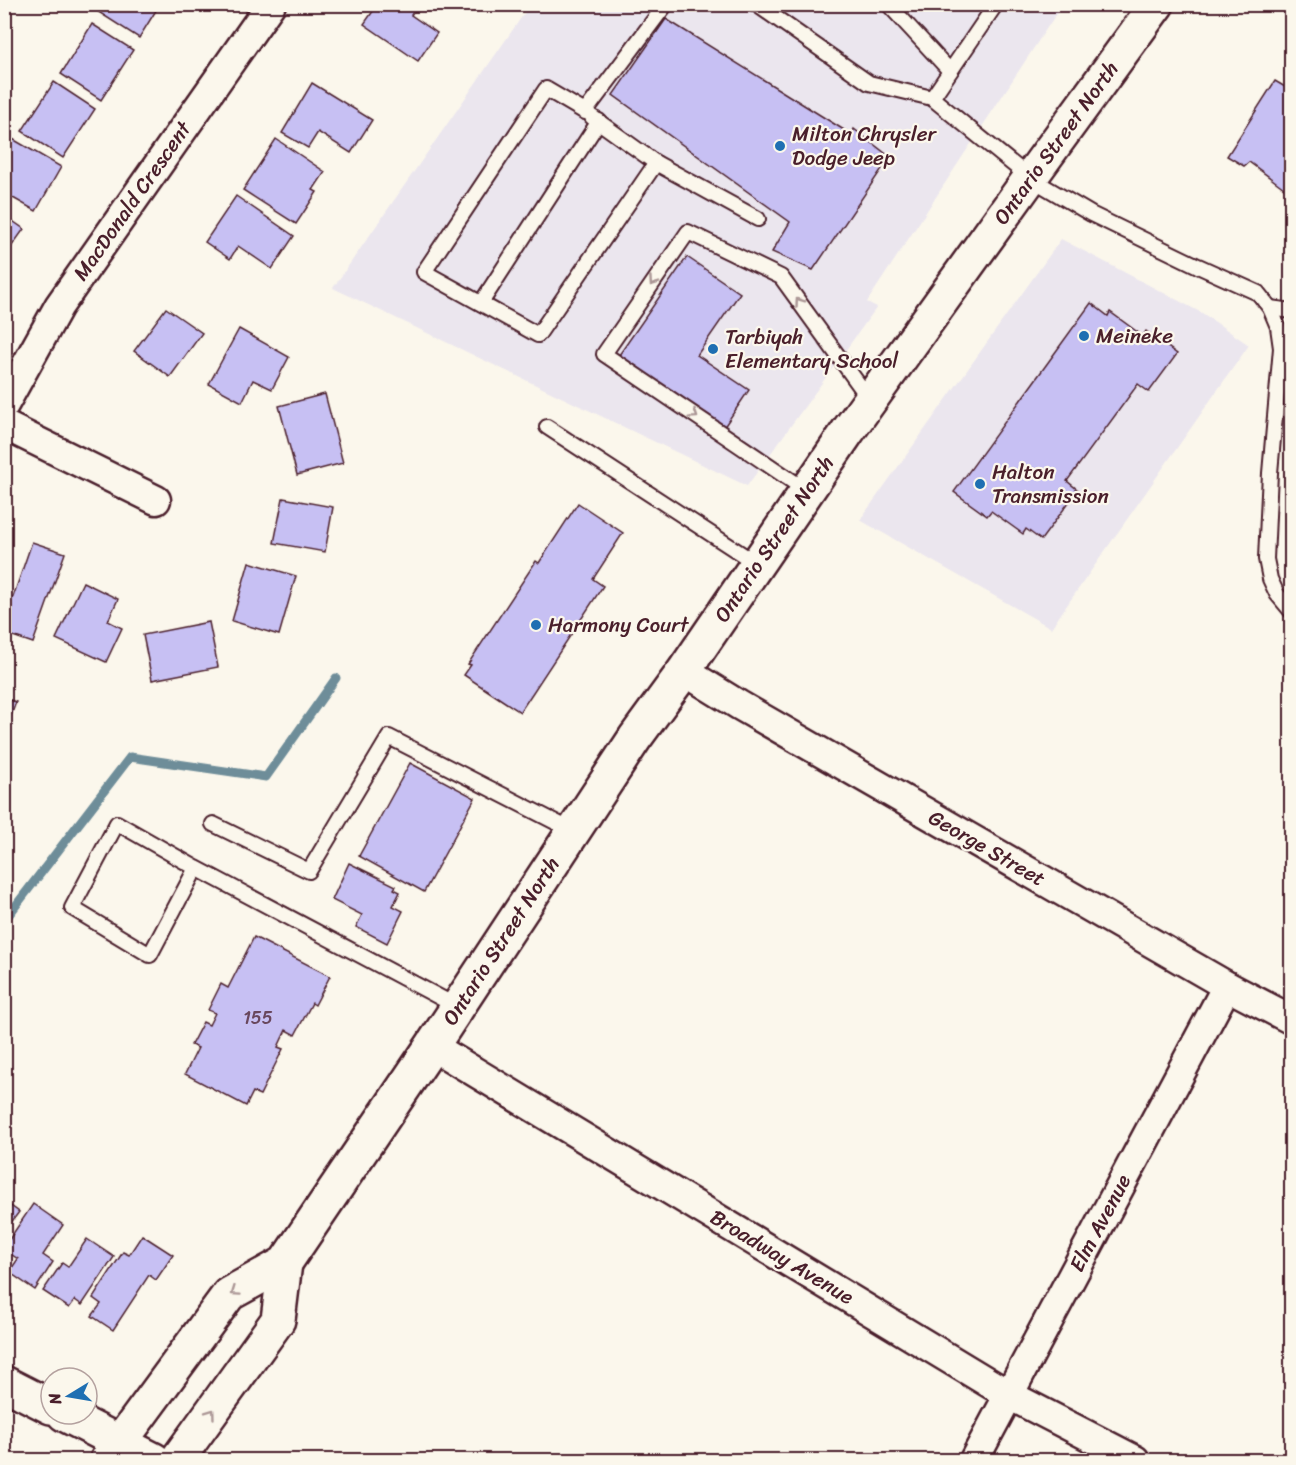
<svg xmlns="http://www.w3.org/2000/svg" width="1296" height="1465" viewBox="0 0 1296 1465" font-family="Sriracha,sans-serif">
	<rect width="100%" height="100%" fill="#fbf7ec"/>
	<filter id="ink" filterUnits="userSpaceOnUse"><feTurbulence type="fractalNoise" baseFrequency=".0167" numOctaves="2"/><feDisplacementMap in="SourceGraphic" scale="12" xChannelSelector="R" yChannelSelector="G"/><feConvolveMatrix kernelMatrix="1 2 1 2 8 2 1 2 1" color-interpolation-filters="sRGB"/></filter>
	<g filter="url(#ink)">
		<!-- built -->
		<g fill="#ebe6ee">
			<polygon points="530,5 1062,5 867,302 877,307 747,486 333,288"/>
			<polygon points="1061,239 1202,313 1249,345 1051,628 860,520"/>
		</g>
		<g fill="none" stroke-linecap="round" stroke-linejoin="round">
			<!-- stream -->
			<polyline stroke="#6e8d99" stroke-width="9" points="4,921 130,757 266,777 336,678"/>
		</g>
		<!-- building -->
		<g fill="#c7c0f3" stroke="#4a1f2b" stroke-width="1.5">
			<polygon points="86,4 160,4 139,38"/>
			<polygon points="378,4 418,4 411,15 437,33 418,61 364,24"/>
			<polygon points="666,19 852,135 854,129 890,157 813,270 772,252 790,222 613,95"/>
			<polygon points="92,24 133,50 101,100 61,74"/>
			<polygon points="1275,81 1292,91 1292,185 1288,191 1249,162 1244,166 1227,156"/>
			<polygon points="54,82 95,109 63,158 22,131"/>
			<polygon points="312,83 372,120 351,153 318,132 308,148 282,133"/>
			<polygon points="4,134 61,167 36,211 4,193"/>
			<polygon points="276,139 325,172 313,190 317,192 296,224 243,190"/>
			<polygon points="236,196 294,236 272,269 238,246 230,259 205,242"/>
			<polygon points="4,215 24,229 4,257"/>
			<polygon points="687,257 740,293 697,355 749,390 724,427 619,355"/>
			<polygon points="1091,303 1108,316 1110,312 1143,336 1146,331 1177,354 1149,392 1138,384 1067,481 1078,490 1041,540 1026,529 1023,534 991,511 987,516 954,492"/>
			<polygon points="166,308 202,333 170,377 134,351"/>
			<polygon points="239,329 289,357 272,389 253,380 242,402 209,384"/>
			<polygon points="325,394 343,463 297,475 279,406"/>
			<polygon points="283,498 333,507 325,552 274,543"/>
			<polygon points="578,503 623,533 593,579 603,586 520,712 464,675 471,665 468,664 536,561 539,563"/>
			<polygon points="32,542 65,553 33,643 4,633 4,594 13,597"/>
			<polygon points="249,562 296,576 279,635 232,621"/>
			<polygon points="83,582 118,599 108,621 122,628 106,662 56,639"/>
			<polygon points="209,622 218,667 152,680 143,635"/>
			<polygon points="4,698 16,702 4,735"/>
			<polygon points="410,763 475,798 424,892 359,856"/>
			<polygon points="349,863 396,886 394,889 400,892 393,906 403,911 387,943 356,927 362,915 332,900"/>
			<polygon points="254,937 330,976 315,1005 312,1003 295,1035 286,1030 278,1047 283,1049 260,1095 253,1092 246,1106 185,1074 198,1048 191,1045 203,1022 209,1025 215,1013 208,1010 221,984 228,988"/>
			<polygon points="4,1201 19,1212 4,1232"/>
			<polygon points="33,1204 63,1225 43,1255 53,1262 35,1290 9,1272 18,1259 6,1251 7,1249 4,1247"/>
			<polygon points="142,1235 173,1255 156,1280 149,1275 113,1330 92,1316 101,1304 93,1298 123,1252 129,1255"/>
			<polygon points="87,1239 114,1257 82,1305 75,1300 69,1308 43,1291 62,1263 68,1267"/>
		</g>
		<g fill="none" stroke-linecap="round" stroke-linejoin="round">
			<!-- lane casing -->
			<g stroke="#4a1f2b" stroke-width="18">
				<g id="lane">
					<polyline points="756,4 869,83 932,98"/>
					<polyline points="888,4 950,71"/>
					<polyline points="996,4 932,98 1030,178 1091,214 1198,266 1258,293 1270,308 1278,327 1281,348 1270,473 1266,559 1270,579 1277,594 1292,612"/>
					<polyline points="592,117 656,163 758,219"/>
					<polyline points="656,163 538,335 424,272 546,89 585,112 666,4"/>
					<polyline points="481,303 599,121"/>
					<polyline points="1270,308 1292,311"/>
					<polyline points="547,427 757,564"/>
					<polyline points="807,491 604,354 688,232 781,277 870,400"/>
					<polyline points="213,824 309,871 389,737 573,831"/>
					<polyline points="196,868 150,955 72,908 117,823 196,868 458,1007"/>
				</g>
			</g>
			<!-- street casing -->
			<g stroke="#4a1f2b" stroke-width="33">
				<g id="street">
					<polyline points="4,405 59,306 271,4"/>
					<polyline points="4,425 156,500"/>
					<polyline points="684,671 739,705 1227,986 1292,1020"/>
					<polyline points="432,1046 1009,1395 1135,1460"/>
					<polyline points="974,1460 1227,986"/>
				</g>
			</g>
			<!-- secondary casing -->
			<g stroke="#4a1f2b" stroke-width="38">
				<g id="secondary">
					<polyline points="4,1383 51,1407"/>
					<polyline points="64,1414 154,1460"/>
				</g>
			</g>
			<!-- primary casing -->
			<g stroke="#4a1f2b" stroke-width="38">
				<g id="primary">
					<polyline points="107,1460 229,1294 285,1263 432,1046 635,738 684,671 848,431 1030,178 1157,4"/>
					<polyline points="177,1460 278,1320 285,1263"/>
				</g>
			</g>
			<!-- lane -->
			<use href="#lane" stroke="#fbf7ec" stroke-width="14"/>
			<!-- street -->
			<use href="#street" stroke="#fbf7ec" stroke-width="28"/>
			<!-- secondary -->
			<use href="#secondary" stroke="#fbf7ec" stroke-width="33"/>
			<!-- primary -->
			<use href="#primary" stroke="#fbf7ec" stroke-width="33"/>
		</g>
		<!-- one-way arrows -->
		<defs><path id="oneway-chevron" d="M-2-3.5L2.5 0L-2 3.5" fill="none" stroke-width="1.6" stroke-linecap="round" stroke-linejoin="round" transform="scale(1.5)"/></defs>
		<g stroke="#ab9695">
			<use href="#oneway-chevron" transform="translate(653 282) rotate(125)"/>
			<use href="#oneway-chevron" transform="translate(799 302) rotate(-126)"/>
			<use href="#oneway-chevron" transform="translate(694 415) rotate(34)"/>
			<use href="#oneway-chevron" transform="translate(235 1292) rotate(145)"/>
			<use href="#oneway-chevron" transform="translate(211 1413) rotate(-54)"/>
		</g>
	</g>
	<!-- markers -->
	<g fill="#1f6fb2" stroke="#fbf7ec" stroke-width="2">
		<circle cx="780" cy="146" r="6"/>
		<circle cx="1084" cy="336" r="6"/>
		<circle cx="713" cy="349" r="6"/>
		<circle cx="980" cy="484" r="6"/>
		<circle cx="536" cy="625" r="6"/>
	</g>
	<g text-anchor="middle" stroke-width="4.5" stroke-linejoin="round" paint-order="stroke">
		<!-- number labels -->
		<g font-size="18" fill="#69475d">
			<text x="258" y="1024">155</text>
		</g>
		<!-- poi labels -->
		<g font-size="21" fill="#4a1f2b" stroke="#fbf7ec" text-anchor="start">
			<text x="792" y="141">Milton Chrysler<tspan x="792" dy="24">Dodge Jeep</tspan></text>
			<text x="1096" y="343">Meineke</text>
			<text x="725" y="344">Tarbiyah<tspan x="725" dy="24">Elementary School</tspan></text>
			<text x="992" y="479">Halton<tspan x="992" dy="24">Transmission</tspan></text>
			<text x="548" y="632">Harmony Court</text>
		</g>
		<!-- street labels -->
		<g font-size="21" fill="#4a1f2b" stroke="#fbf7ec">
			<text transform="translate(1056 143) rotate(-54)" y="7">Ontario Street North</text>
			<text transform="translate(132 201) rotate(-55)" y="7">MacDonald Crescent</text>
			<text transform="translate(774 539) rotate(-56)" y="7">Ontario Street North</text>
			<text transform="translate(987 848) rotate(30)" y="7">George Street</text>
			<text transform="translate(501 941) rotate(-57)" y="7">Ontario Street North</text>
			<text transform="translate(1100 1223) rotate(-62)" y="7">Elm Avenue</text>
			<text transform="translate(782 1257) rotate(31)" y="7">Broadway Avenue</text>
		</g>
	</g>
	<!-- margin -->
	<rect width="1296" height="1465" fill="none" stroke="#fbf7ec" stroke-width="24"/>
	<rect x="12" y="12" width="1272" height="1441" fill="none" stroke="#4a1f2b" stroke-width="2" filter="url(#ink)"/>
	<!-- north arrow -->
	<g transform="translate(69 1396) rotate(259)"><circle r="28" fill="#fbf7ec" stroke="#b4a19f" stroke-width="1.5"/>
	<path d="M0-4.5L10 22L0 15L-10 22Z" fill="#1f6fb2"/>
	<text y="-9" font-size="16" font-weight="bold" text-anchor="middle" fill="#4a1f2b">N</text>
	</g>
</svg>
